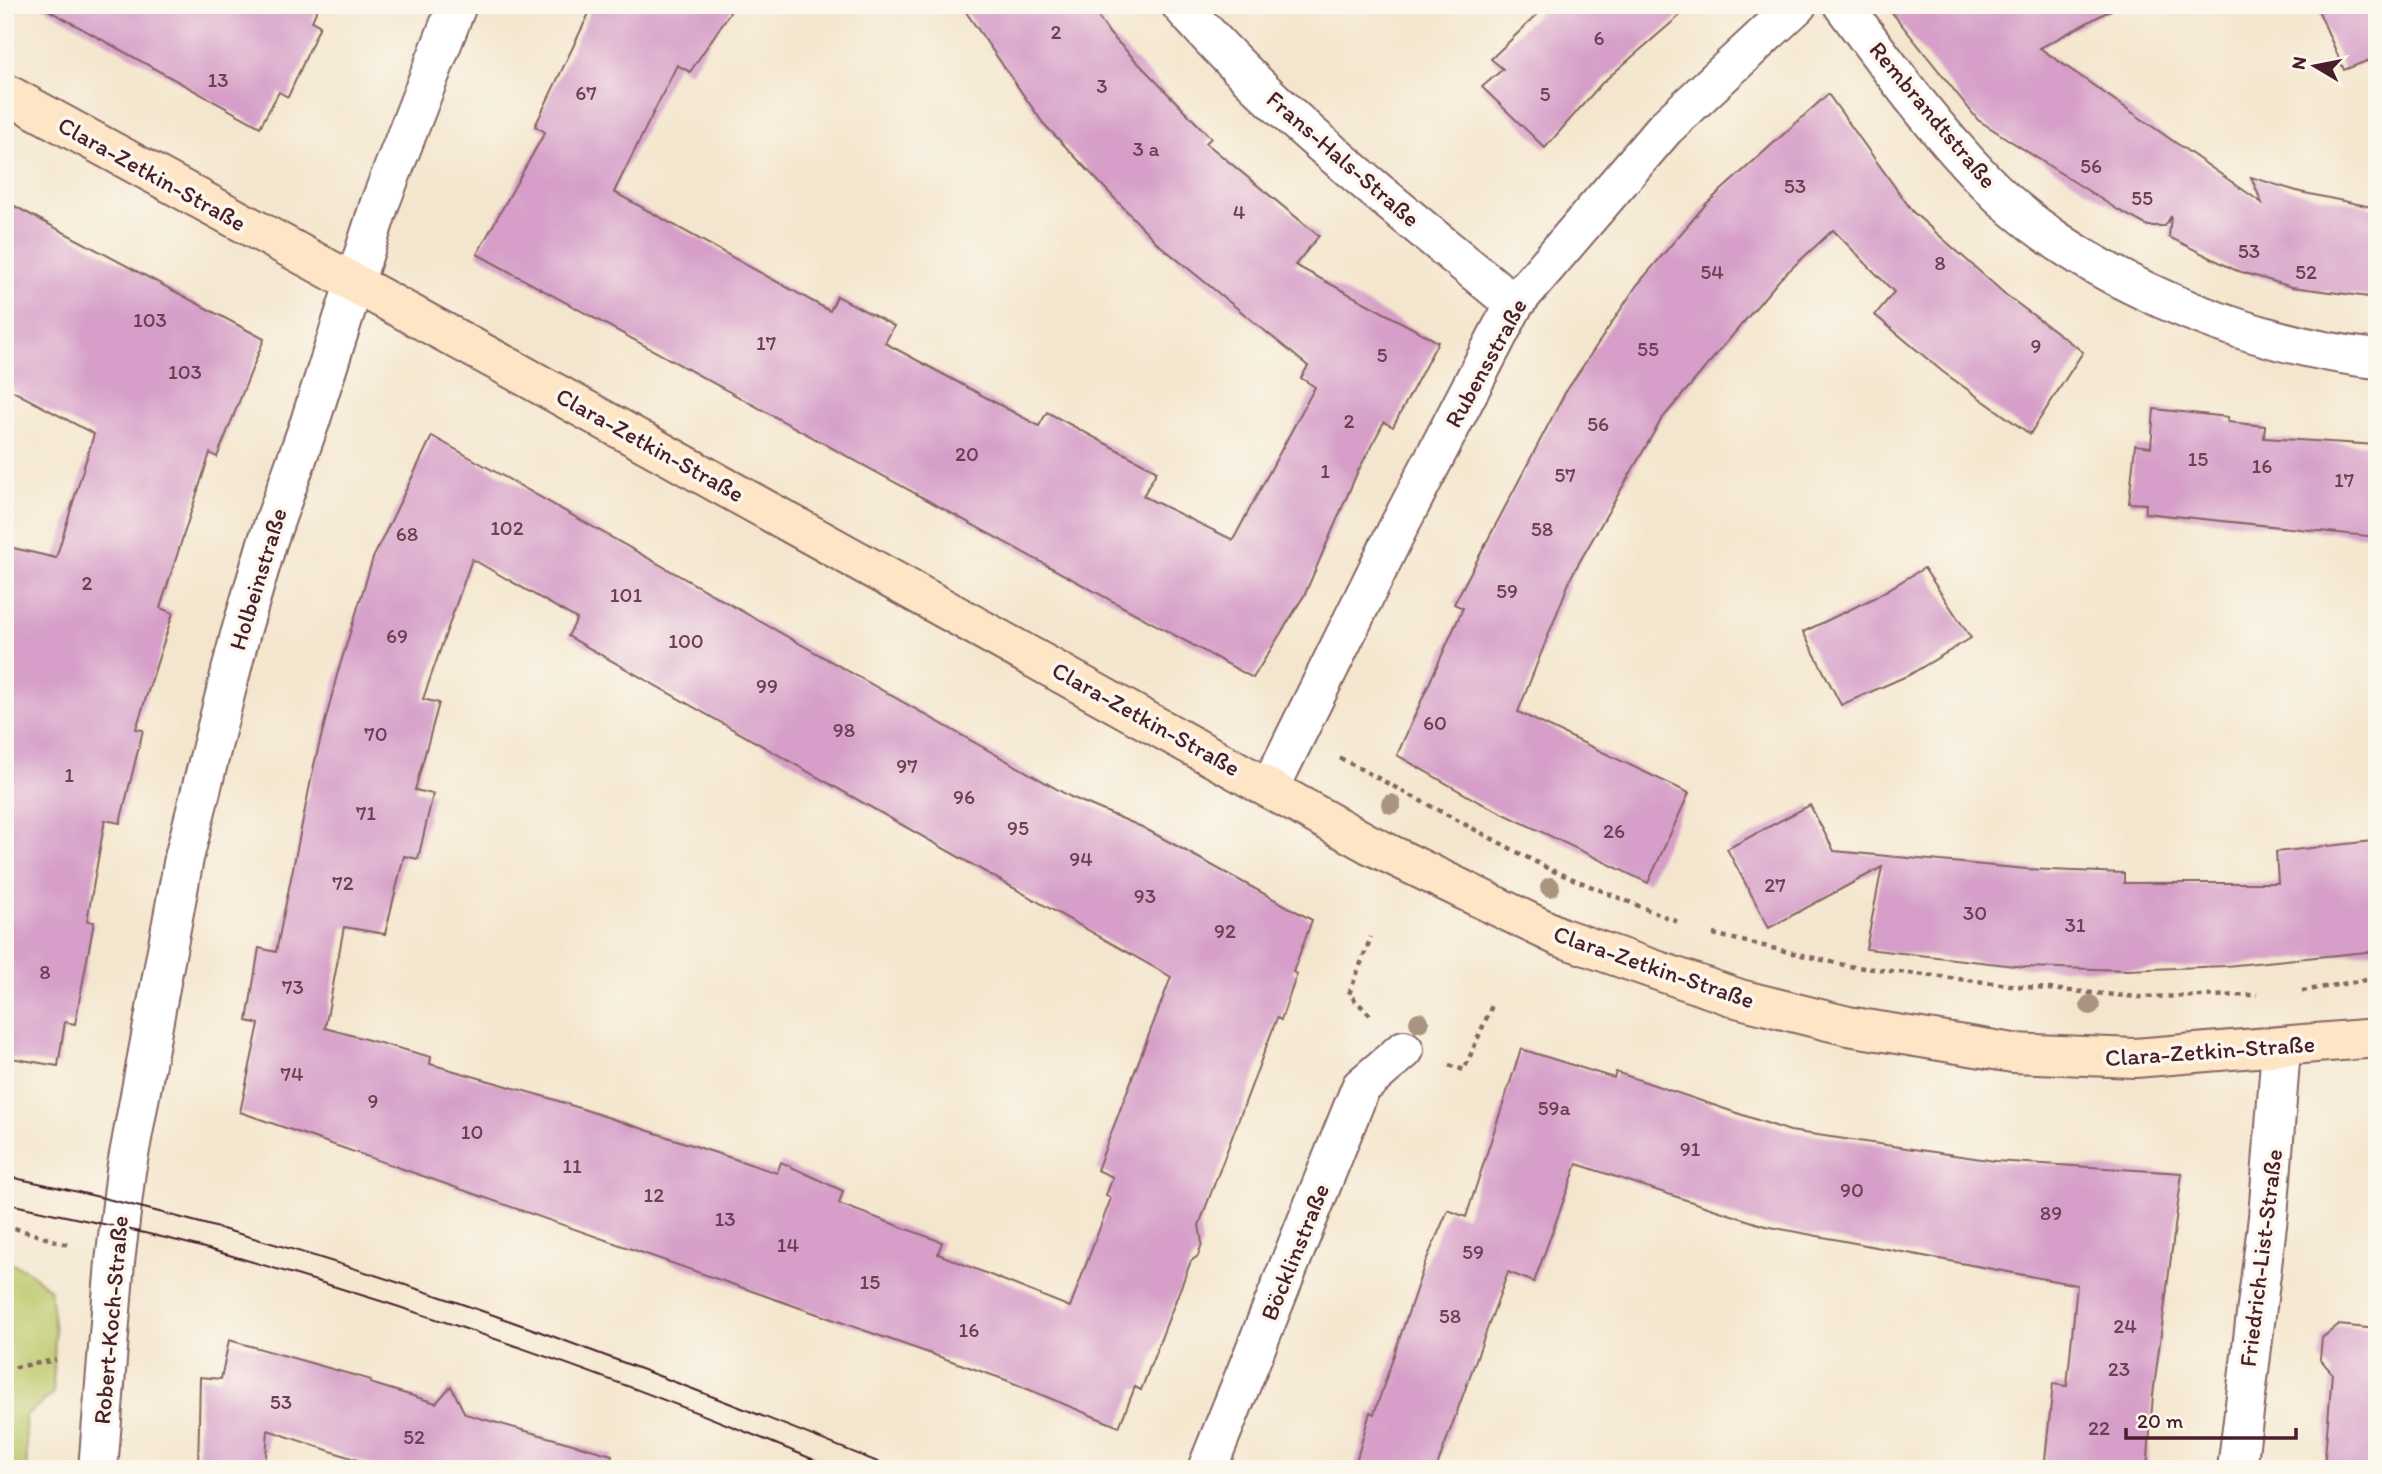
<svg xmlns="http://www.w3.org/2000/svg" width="2382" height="1474" viewBox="0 0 2382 1474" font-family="Itim,sans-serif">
	<rect width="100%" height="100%" fill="#fbf7ec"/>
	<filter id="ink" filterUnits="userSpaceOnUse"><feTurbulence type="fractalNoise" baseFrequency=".0143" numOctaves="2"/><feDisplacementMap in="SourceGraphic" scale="14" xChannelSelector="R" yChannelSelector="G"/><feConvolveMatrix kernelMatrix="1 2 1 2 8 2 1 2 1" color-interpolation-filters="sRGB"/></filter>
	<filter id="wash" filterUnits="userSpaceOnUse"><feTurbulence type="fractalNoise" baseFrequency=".00686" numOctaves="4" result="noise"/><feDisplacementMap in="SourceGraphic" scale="28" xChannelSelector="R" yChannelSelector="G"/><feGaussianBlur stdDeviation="1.57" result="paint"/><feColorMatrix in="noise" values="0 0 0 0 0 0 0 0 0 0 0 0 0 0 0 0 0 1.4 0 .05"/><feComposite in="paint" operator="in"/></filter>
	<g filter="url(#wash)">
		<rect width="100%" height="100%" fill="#f4e6ce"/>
		<!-- green -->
		<polygon fill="#bbc86a" stroke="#82744a" stroke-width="2" points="5,1261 27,1270 50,1290 55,1333 53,1394 25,1416 27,1469 5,1469"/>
		<g id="blocks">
			<!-- building -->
			<g fill="#d69ec8" fill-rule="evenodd">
				<polygon points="39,5 319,5 312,21 320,26 288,97 279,92 260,127"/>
				<polygon points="593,5 735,5 690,72 677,65 614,192 830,311 837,296 894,326 885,343 1039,426 1047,412 1157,471 1143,496 1233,540 1315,387 1301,378 1308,366 1157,243 1043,123 961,5 1090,5 1110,34 1211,138 1206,143 1319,236 1295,265 1438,342 1393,427 1384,422 1357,473 1305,594 1253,678 477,254 545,132 535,126"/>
				<polygon points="1547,5 1692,5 1602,83 1545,148 1482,87 1503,69 1491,59"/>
				<polygon points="1886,5 2120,5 2040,48 2262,203 2251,177 2300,192 2377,208 2377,298 2292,287 2235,270 2169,237 2171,216 2165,226 2148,226 2118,210 1978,120"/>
				<polygon points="2316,5 2369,5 2377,25 2377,57 2344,70"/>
				<polygon points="1828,94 1913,212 2006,295 2083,352 2030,434 1943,372 1875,315 1894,292 1833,230 1780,279 1661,420 1572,575 1518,712 1689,793 1648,883 1477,801 1397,755 1463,608 1454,604 1565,393 1637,285 1706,204"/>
				<polygon points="5,201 264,339 217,457 210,453 160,608 173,613 136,729 143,730 120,823 105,820 87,921 94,922 75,1024 65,1022 58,1066 5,1057 5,546 56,558 94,434 5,387"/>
				<polygon points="2154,409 2228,417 2228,422 2265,426 2264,438 2377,445 2377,537 2145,513 2146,504 2129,503 2135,445 2151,447"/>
				<path d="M432,436L1071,797L1142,827L1312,920L1293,972L1297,974L1281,1020L1277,1018L1199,1225L1202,1243L1198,1256L1191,1261L1141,1390L1135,1387L1119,1427L1006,1380L240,1112L259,1024L247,1021L259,948L276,952L314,765L337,675L373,558ZM472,559L577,619L568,636L1171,977L1097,1170L1113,1177L1106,1195L1111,1198L1070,1307L938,1254L942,1242L839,1204L843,1191L781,1162L777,1173L549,1098L430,1064L431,1057L325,1028L344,927L385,934L404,856L418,859L433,794L415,790L439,703L423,699Z"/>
				<polygon points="1924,568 1971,638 1909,675 1841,705 1803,632 1872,599"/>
				<polygon points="1810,805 1834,851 2026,869 2124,873 2124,883 2278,883 2276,852 2372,841 2377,883 2377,951 2226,966 2127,970 2024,967 1866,949 1882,867 1769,928 1727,849"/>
				<polygon points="1521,1049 1614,1078 1616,1072 1790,1131 1995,1161 2182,1173 2153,1395 2147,1469 2044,1469 2053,1384 2067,1386 2077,1285 1765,1226 1577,1164 1534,1282 1508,1272 1436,1469 1354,1469 1370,1412 1374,1414 1425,1263 1448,1210 1466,1217"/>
				<polygon points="2338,1325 2377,1329 2377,1469 2324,1469 2332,1373 2320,1359 2322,1338"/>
				<polygon points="229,1340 371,1380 370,1383 436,1403 451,1386 465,1414 612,1455 610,1469 384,1469 268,1430 265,1469 198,1469 200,1377 221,1379"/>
			</g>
		</g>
	</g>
	<g filter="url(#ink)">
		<use href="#blocks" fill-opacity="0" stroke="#866564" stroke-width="2"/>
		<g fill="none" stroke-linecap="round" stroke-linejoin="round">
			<!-- street casing -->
			<g stroke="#866564" stroke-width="42">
				<g id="street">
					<path d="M1181,5C1279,118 1400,209 1514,304"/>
					<path d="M1843,5C1887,64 1931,125 1983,179C2076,276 2244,345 2377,359"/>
					<polyline points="1270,788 1399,526 1514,304 1665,128 1797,5"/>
					<polyline points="98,1469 115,1262 126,1171 184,858 240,635 267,543 310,422 380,203 457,5"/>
					<polyline points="1207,1469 1361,1087 1404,1050"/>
					<polyline points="2237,1469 2268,1217 2281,1048"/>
				</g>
			</g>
			<!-- secondary casing -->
			<g stroke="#866564" stroke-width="42">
				<polyline id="secondary" points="5,93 512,369 1369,844 1560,937 1740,999 1848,1026 2013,1053 2135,1058 2377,1038"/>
			</g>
			<!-- path -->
			<g stroke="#866564" stroke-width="4.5" stroke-dasharray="5 5" stroke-linecap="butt">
				<polyline points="1340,758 1551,870 1678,922"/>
				<polyline points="1713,934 1848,966 2027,987 2138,997 2258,995"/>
				<polyline points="2302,991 2377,978"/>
				<polyline points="1370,1015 1349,994 1371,937"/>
				<polyline points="1449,1065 1464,1070 1493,1003"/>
				<polyline points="5,1225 68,1245"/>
				<polyline points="5,1369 56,1360"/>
			</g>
			<!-- street -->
			<use href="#street" stroke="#fff" stroke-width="38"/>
			<!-- secondary -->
			<use href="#secondary" stroke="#fde5c5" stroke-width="38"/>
			<!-- tram -->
			<g stroke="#4a1f2b" stroke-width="2">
				<path d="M5,1176C312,1239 606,1352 895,1469"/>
				<path d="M5,1203C70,1218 137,1229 201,1247C416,1308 631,1382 836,1469"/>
			</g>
		</g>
		<!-- trees -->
		<g fill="#a9957f">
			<circle cx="1391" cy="804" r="10"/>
			<circle cx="1550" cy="887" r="10"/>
			<circle cx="2090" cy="1005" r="10"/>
			<circle cx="1419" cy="1022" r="10"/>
		</g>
	</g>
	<g text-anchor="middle" stroke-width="7" stroke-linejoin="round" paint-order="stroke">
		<!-- number labels -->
		<g font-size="21" fill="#6d3f52">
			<text x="1056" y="39">2</text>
			<text x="1599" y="45">6</text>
			<text x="218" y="87">13</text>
			<text x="1102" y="93">3</text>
			<text x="586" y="100">67</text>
			<text x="1545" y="101">5</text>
			<text x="1146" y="156">3 a</text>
			<text x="2091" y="173">56</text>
			<text x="1795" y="193">53</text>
			<text x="2142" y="205">55</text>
			<text x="1239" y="219">4</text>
			<text x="2249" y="258">53</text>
			<text x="1940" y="270">8</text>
			<text x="1712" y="279">54</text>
			<text x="2306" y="279">52</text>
			<text x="150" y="327">103</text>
			<text x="766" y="350">17</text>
			<text x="2036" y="353">9</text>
			<text x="1648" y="356">55</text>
			<text x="1382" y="362">5</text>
			<text x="185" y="379">103</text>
			<text x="1349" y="428">2</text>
			<text x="1598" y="431">56</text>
			<text x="967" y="461">20</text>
			<text x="2198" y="466">15</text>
			<text x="2262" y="473">16</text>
			<text x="1325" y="478">1</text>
			<text x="1565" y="482">57</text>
			<text x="2344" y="487">17</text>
			<text x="507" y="535">102</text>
			<text x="1542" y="536">58</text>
			<text x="407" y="541">68</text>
			<text x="87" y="590">2</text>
			<text x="1507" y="598">59</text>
			<text x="626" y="602">101</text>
			<text x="397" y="643">69</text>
			<text x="686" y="648">100</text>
			<text x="767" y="693">99</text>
			<text x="1435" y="730">60</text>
			<text x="844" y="737">98</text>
			<text x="376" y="741">70</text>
			<text x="907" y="773">97</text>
			<text x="69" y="782">1</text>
			<text x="964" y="804">96</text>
			<text x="366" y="820">71</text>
			<text x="1018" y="835">95</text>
			<text x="1614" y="838">26</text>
			<text x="1081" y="866">94</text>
			<text x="343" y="890">72</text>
			<text x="1775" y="892">27</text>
			<text x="1145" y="903">93</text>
			<text x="1975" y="920">30</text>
			<text x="2075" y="932">31</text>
			<text x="1225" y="938">92</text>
			<text x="45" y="979">8</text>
			<text x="293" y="994">73</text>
			<text x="292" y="1081">74</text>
			<text x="373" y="1108">9</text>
			<text x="1554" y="1115">59a</text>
			<text x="472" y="1139">10</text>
			<text x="1690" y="1156">91</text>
			<text x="572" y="1173">11</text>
			<text x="1852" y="1197">90</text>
			<text x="654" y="1202">12</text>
			<text x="2051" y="1220">89</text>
			<text x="725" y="1226">13</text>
			<text x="788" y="1252">14</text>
			<text x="1473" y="1259">59</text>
			<text x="870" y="1289">15</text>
			<text x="1450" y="1323">58</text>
			<text x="2125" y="1333">24</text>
			<text x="969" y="1337">16</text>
			<text x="2119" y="1376">23</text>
			<text x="281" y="1409">53</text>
			<text x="2099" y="1435">22</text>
			<text x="414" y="1444">52</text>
		</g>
		<!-- street labels -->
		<g font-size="24" fill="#4a1f2b" stroke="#fbf7ec">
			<text transform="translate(1933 115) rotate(50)" y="8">Rembrandtstraße</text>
			<text transform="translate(1343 159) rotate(41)" y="8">Frans-Hals-Straße</text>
			<text transform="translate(152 174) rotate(29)" y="8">Clara-Zetkin-Straße</text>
			<text transform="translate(1486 363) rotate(-61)" y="8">Rubensstraße</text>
			<text transform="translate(650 445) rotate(29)" y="8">Clara-Zetkin-Straße</text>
			<text transform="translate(258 579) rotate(-73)" y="8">Holbeinstraße</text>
			<text transform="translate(1146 719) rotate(29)" y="8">Clara-Zetkin-Straße</text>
			<text transform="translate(1654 967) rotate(19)" y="8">Clara-Zetkin-Straße</text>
			<text transform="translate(2210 1051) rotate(-4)" y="8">Clara-Zetkin-Straße</text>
			<text transform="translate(1295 1252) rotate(-68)" y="8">Böcklinstraße</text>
			<text transform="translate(2261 1258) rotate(-83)" y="8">Friedrich-List-Straße</text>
			<text transform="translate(111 1320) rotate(-85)" y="8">Robert-Koch-Straße</text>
		</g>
	</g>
	<!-- margin -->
	<rect width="2382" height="1474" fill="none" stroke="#fbf7ec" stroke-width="28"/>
	<!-- north arrow -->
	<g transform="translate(2315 66) rotate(280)" stroke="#fbf7ec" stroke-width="5" paint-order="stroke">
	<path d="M0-5L12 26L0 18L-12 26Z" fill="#4a1f2b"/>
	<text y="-10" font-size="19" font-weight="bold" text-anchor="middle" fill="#4a1f2b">N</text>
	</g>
	<!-- scale -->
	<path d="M2126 1428v10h170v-10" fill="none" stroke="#4a1f2b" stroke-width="3.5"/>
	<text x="2137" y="1428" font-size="21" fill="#4a1f2b" stroke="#fbf7ec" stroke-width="5" paint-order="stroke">20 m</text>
</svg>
